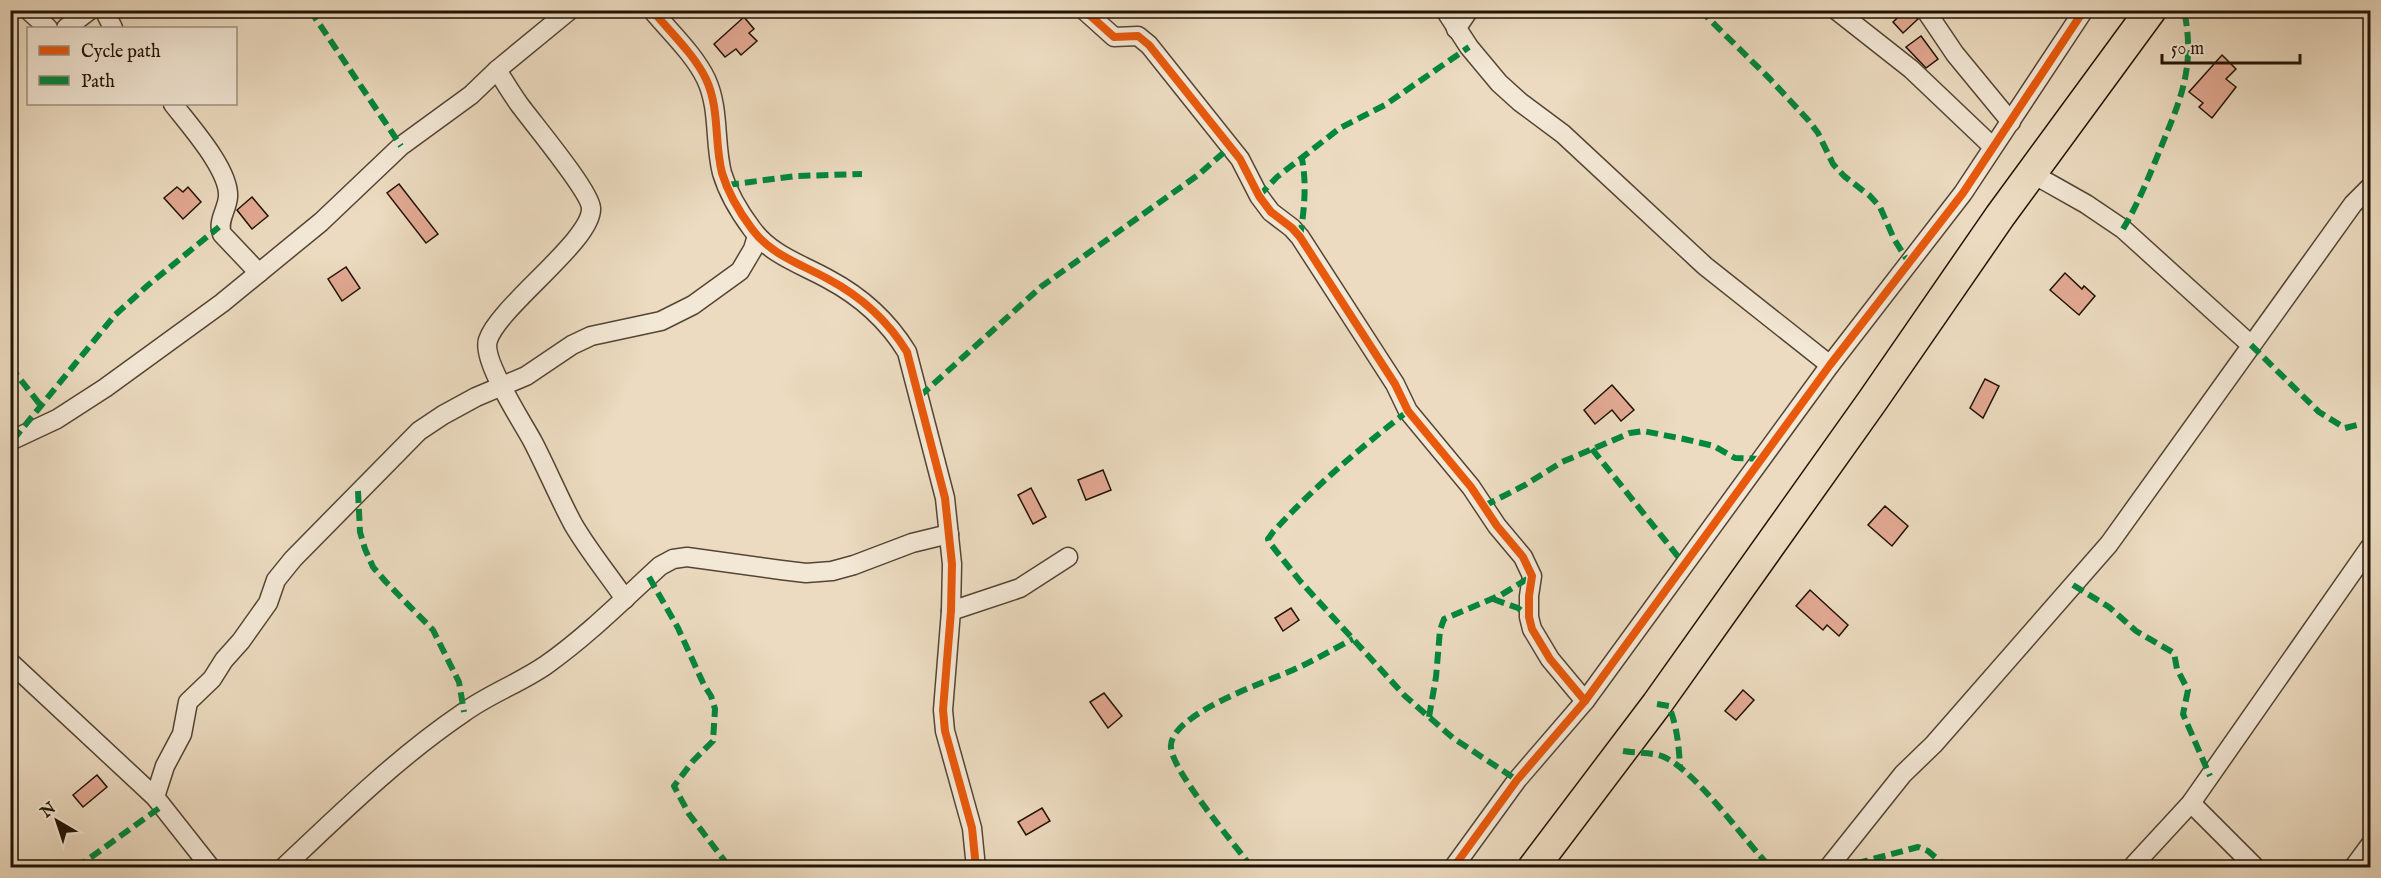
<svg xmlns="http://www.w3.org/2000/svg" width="2381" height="878" viewBox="0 0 2381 878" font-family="'IM FELL English',serif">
	<rect width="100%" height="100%" fill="#ecdbc0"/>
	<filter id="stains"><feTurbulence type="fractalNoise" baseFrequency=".00333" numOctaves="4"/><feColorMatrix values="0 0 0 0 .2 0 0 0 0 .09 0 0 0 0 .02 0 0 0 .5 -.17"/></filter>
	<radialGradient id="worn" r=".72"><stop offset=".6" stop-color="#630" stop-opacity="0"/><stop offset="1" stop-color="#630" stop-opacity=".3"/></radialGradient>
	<!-- building -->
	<g fill="#e3a993" stroke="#211305" stroke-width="1.5">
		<polygon points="1906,10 1911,10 1918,19 1903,33 1893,22"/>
		<polygon points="744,17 754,29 749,33 757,41 741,55 736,49 725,57 714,44"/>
		<polygon points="1921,36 1938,59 1926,68 1906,47"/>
		<polygon points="2222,55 2236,69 2226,79 2236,87 2212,118 2199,107 2203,103 2189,92"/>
		<polygon points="399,184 438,234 426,243 387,193"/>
		<polygon points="177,187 183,192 188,187 201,202 183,219 164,198"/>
		<polygon points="252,197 268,216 252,229 237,210"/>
		<polygon points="346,267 360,288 342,301 328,279"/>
		<polygon points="2065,273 2082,289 2084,286 2095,296 2079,315 2050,290"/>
		<polygon points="1985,379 1999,386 1983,418 1970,408"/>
		<polygon points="1612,385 1634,410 1621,421 1612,410 1595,424 1584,410"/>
		<polygon points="1103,470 1111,490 1086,500 1078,480"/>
		<polygon points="1031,488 1046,517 1033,524 1018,495"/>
		<polygon points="1885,506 1908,526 1892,546 1868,525"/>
		<polygon points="1810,590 1848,625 1839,636 1827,625 1823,630 1796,606"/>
		<polygon points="1291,608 1299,620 1283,631 1275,618"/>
		<polygon points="1743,690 1754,700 1736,720 1725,711"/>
		<polygon points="1104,693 1122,716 1108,728 1090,702"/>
		<polygon points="97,775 107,787 83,807 73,795"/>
		<polygon points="1042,808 1050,821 1026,835 1018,822"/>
	</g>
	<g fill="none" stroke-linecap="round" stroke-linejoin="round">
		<!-- minor casing -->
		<g stroke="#544534" stroke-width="21">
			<g id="minor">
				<polyline points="28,10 48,28"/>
				<polyline points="104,10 113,28"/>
				<path d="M652,10C670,32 694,54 706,79C720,109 714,142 722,173C728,193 740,213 752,229C771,255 801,264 828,279C860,296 888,321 907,352L945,498L952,564L951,611L943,710L945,731L972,828L976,868"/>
				<polyline points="1084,10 1114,37 1138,36 1149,45 1240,159 1259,196 1271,212 1292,228 1300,237 1395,384 1408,411 1471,487 1497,526 1523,557 1532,576 1529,596 1529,617 1532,629 1550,659 1585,701"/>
				<polyline points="1445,10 1469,47 1499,83 1520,102 1563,134 1705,266 1830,365"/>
				<polyline points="1836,10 1911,69 1993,147"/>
				<polyline points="1926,11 1955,54 2011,122"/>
				<polyline points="66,28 90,10"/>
				<polyline points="1456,29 1469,10"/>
				<path d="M497,70C504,81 511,93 519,104C532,122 590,191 591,208C593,240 499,306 488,340C481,360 523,423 533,442C547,469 559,498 573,524C588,550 608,574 625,599"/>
				<path d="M173,104C189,125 230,170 228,197C227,210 217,221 222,234L259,273"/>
				<polyline points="2031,173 2086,204 2123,229 2251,345"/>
				<polyline points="10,441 57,419 105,388 222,303 321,222 401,146 471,95 497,70 570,10"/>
				<polyline points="951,611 1020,588 1068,557"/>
				<polyline points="10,662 155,797 211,868"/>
				<polyline points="155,797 165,766 182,734 188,702 212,679 224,660 241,641 268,603 276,580 293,559 419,431 443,415 476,397 526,376 572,345 591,336 661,321 693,305 740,271 753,249 757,236"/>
				<polyline points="2191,803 2256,868"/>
				<path d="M283,868C340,814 398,757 463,713C489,694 520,683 546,665C587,636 623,600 660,566L673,559L687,557L781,570L806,573L832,571L854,565L912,543L949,534"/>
				<polyline points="1453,868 1517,780 1585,701 1830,365 1963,193 2084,10"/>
				<polyline points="1828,868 1903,774 1934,744 2109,544 2353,204 2370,187"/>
				<polyline points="2131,868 2191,803 2370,547"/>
				<polyline points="2353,868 2370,845"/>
			</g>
		</g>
		<!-- trunk casing -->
		<g stroke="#211305" stroke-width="33">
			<polyline id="trunk" points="1533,868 1657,704 1873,400 2000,216 2151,10"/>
		</g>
		<!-- minor -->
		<use href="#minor" stroke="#f3e8d6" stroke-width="18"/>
		<!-- trunk -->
		<use href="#trunk" stroke="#ecdbc0" stroke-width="30"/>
		<!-- quiet -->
		<g stroke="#00873e" stroke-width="6" stroke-dasharray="12 6" stroke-linecap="butt">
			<polyline points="310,10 401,146"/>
			<polyline points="1700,10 1770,79 1809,121 1818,133 1833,164 1844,176 1870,196 1880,207 1894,239 1909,263"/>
			<polyline points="727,185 796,176 862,174"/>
			<polyline points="1259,196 1277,177 1340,128 1385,105 1469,47"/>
			<path d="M2123,229C2136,207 2145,186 2155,162C2177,106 2197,73 2184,10"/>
			<path d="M1300,237C1304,212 1307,185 1302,159"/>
			<polyline points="2251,345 2319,412 2345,428 2357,425"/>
			<polyline points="10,366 41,406"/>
			<polyline points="920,396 1042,286 1198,175 1230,147"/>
			<path d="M1408,411C1360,448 1314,487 1273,532L1268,539L1269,542L1300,581L1405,696L1453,738L1517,780"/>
			<polyline points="13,440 115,315 147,286 219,227"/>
			<polyline points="1592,449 1684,564"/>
			<polyline points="358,491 360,532 365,549 373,567 386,582 433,630 459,682 464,712"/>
			<polyline points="1484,506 1525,485 1562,462 1630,433 1643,431 1684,439 1714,446 1735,458 1761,459"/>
			<polyline points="649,577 678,628 704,685 711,696 715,709 713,741 693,761 674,786 689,814 730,868"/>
			<polyline points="2073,585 2109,607 2136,631 2174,653 2177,669 2188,690 2183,714 2210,776"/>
			<polyline points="1493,599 1518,608 1529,617"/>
			<path d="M1657,704L1669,706C1677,727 1679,746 1680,768"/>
			<polyline points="1429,717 1436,677 1440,630 1444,619 1501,595 1532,576"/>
			<path d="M1623,751C1635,753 1653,752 1664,757C1697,772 1743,839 1771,868"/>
			<polyline points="76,868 162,806"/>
			<path d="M1252,868C1234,843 1174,774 1171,748C1167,715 1268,681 1293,670C1314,661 1333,649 1353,639"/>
			<polyline points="1839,868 1918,847 1928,851 1948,868"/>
		</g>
		<!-- cycleway casing -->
		<g stroke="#f3e8d6" stroke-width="11">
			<g id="cycleway">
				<path d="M652,10C670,32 694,54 706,79C720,109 714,142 722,173C728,193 740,213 752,229C771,255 801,264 828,279C860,296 888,321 907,352L945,498L952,564L951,611L943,710L945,731L972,828L976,868"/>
				<polyline points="1084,10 1114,37 1138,36 1149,45 1240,159 1259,196 1271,212 1292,228 1300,237 1395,384 1408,411 1471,487 1497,526 1523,557 1532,576 1529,596 1529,617 1532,629 1550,659 1585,701"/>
				<polyline points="1453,868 1517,780 1585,701 1830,365 1963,193 2084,10"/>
			</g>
		</g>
		<!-- cycleway -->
		<use href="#cycleway" stroke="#e8590c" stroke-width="8"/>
	</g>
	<!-- margin -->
	<rect width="2381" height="878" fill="none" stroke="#ecdbc0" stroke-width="36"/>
	<rect x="12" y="12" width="2357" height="854" fill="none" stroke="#211305" stroke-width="3"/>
	<rect x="18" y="18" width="2345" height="842" fill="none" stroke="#211305" stroke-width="1.5"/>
	<!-- legend -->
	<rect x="27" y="27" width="210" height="78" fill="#f3e8d6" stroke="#9f9382" stroke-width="1.5"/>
	<rect x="39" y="46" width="30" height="9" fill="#e8590c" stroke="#9f9382" stroke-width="1.5"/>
	<text x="81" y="57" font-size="18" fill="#211305">Cycle path</text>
	<rect x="39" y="76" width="30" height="9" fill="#00873e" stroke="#9f9382" stroke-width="1.5"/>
	<text x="81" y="87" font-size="18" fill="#211305">Path</text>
	<!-- north arrow -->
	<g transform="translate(57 821) rotate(321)" stroke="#f3e8d6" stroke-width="4.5" paint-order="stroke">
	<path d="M0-4.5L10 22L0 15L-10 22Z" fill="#211305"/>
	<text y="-9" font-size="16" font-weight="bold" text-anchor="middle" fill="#211305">N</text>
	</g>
	<!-- scale -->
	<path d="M2162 54v9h138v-9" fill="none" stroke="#211305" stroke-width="3"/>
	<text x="2171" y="54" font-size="18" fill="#211305" stroke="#f3e8d6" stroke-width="4.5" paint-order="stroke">50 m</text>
	<rect width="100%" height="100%" filter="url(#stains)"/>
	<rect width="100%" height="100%" fill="url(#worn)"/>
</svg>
